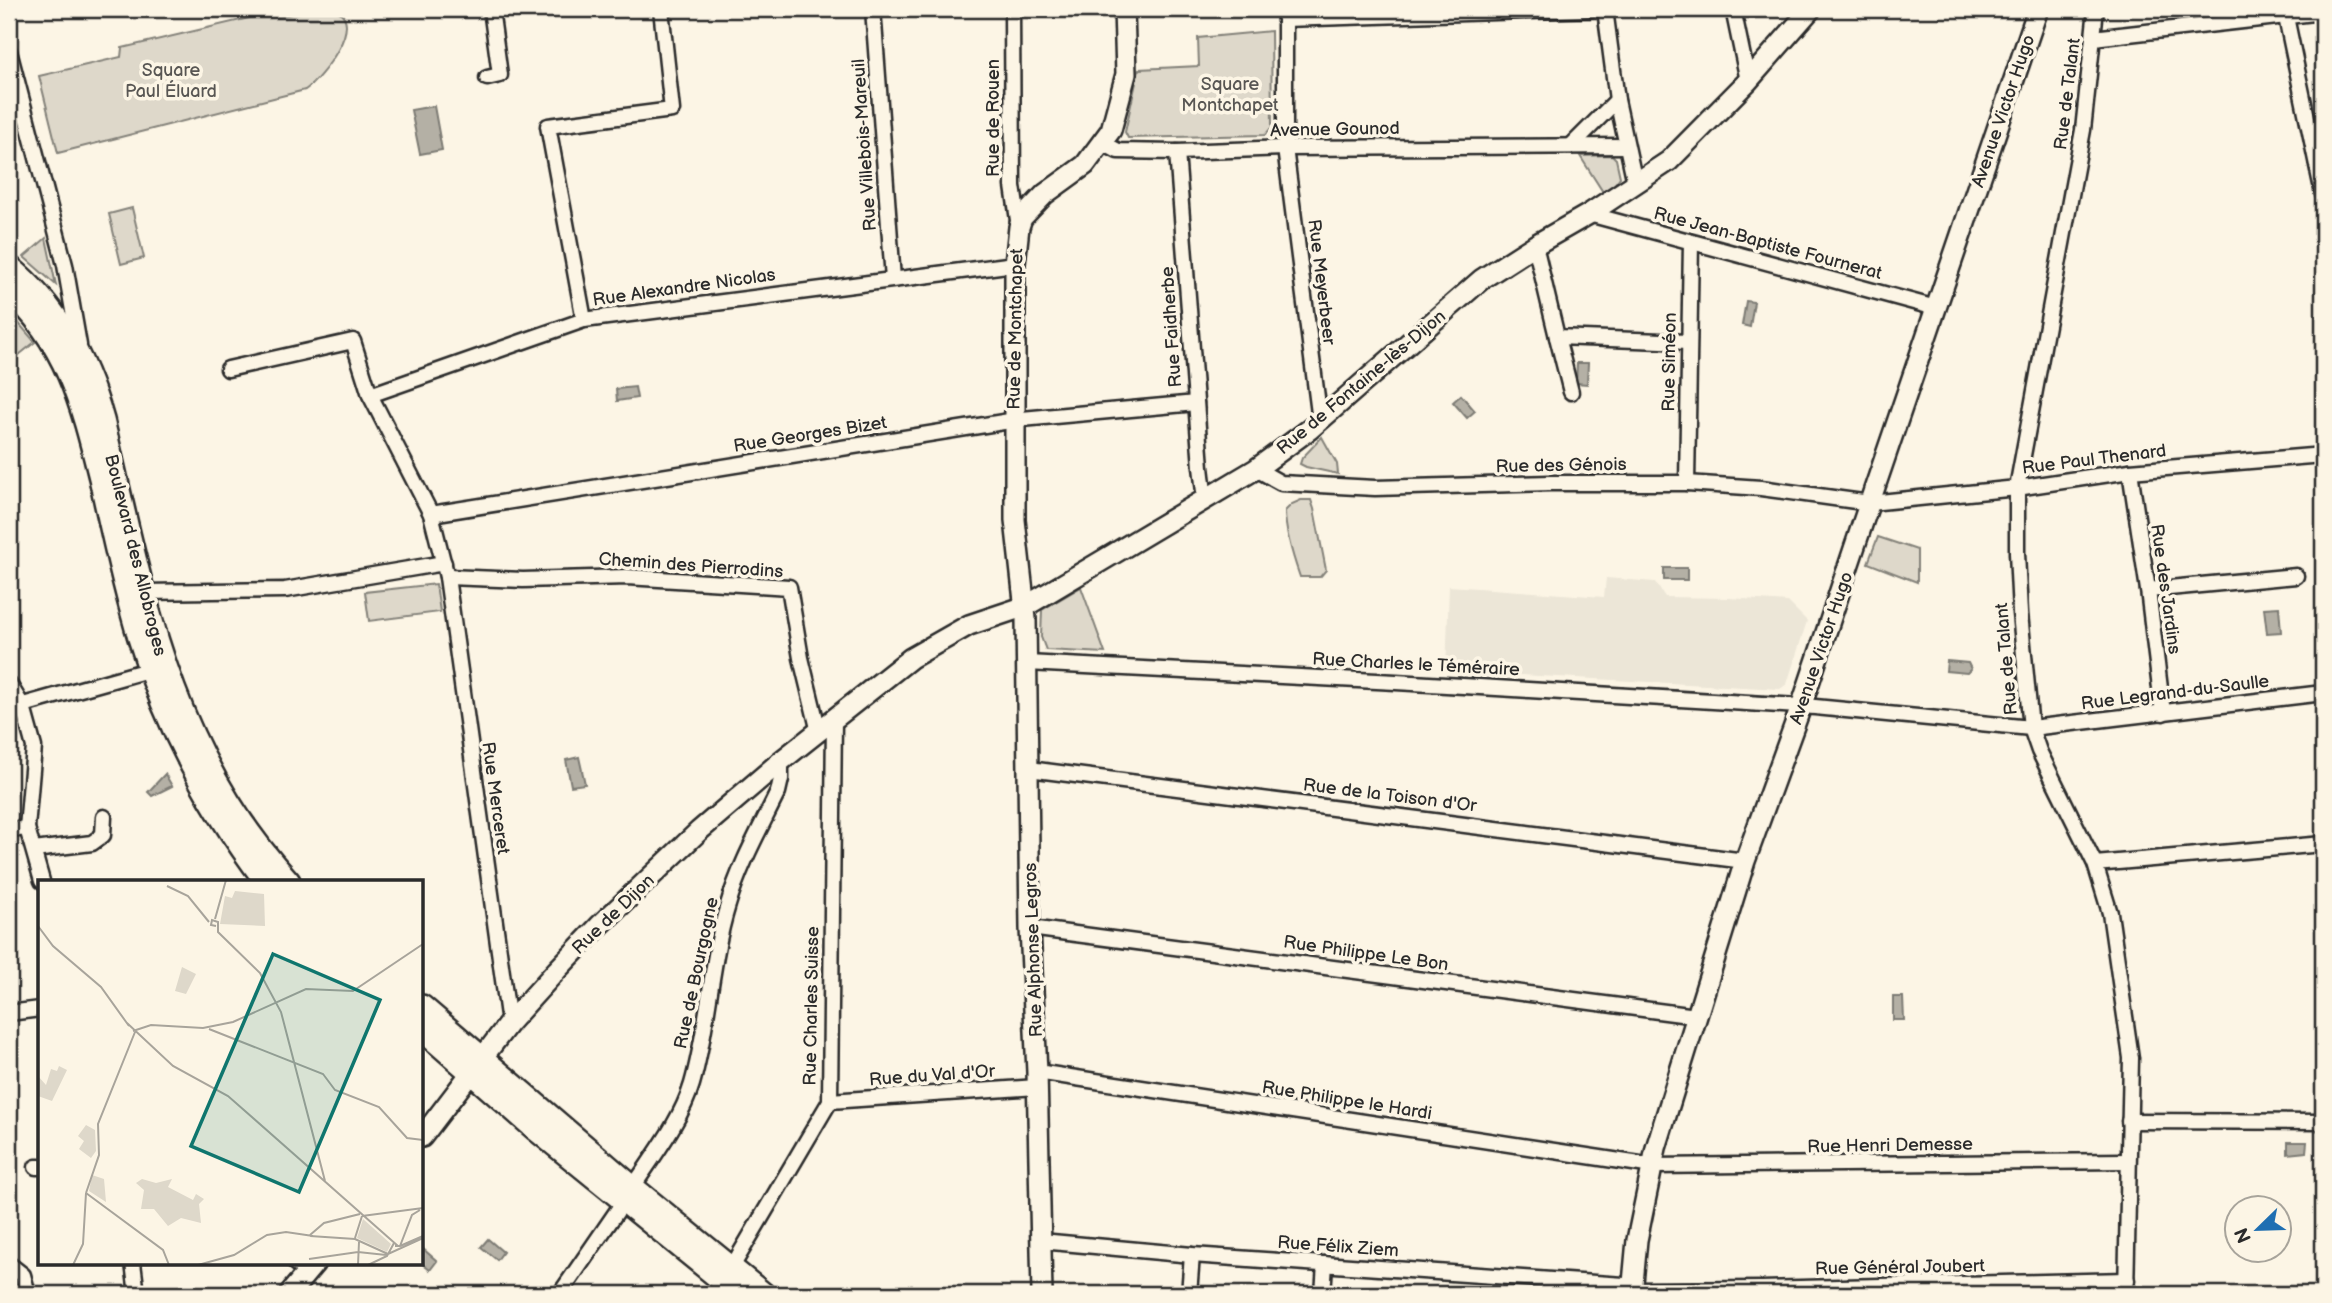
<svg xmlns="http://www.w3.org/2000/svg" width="2332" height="1303" viewBox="0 0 2332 1303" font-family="'Balsamiq Sans',sans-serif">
	<rect width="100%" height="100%" fill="#fcf5e5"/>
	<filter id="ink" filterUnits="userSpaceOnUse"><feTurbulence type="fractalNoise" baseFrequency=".0143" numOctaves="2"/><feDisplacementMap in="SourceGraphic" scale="14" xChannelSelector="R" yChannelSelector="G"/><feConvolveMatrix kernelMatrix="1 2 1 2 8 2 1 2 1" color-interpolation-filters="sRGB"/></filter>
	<g filter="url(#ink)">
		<!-- built -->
		<polygon fill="#ece6d7" points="1606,578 1655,582 1665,597 1729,598 1788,602 1807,621 1787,684 1780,689 1446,671 1449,586 1604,597"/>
		<!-- green -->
		<g fill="#ded8ca" stroke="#84827a" stroke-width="2">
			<path d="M315,9C320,9 327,8 332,9C370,18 320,80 305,90L58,153L39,76L121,57L122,48L275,12L277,17Z"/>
			<polygon points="1271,31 1272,127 1265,135 1128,138 1125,132 1139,69 1199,66 1198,38"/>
			<polygon points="1612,155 1616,159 1620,177 1610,190 1603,192 1580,156"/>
			<polygon points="132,208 144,258 121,264 109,214"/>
			<polygon points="46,238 56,285 24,257"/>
			<polygon points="9,312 35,342 9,363"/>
			<polygon points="1322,437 1337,464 1338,474 1306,467 1300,464 1302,458"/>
			<path d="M1301,500H1311L1314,509L1326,570L1320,577H1300C1293,557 1285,532 1285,511L1292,504Z"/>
			<polygon points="1878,537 1917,550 1917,582 1868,563"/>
			<polygon points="436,584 440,612 369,621 365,592"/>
			<polygon points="1081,587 1105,653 1046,650 1041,637 1042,610"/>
		</g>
		<!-- water -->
		<g fill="#b4b0a5" stroke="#7d7b74" stroke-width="2">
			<polygon points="434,106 442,150 420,154 411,110"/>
			<polygon points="1746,301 1754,302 1750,327 1742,325"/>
			<polygon points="1577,363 1588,363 1587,384 1576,383"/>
			<polygon points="635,387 637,398 617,401 616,389"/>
			<polygon points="1461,395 1475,411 1467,418 1453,402"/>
			<rect x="1664" y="568" width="23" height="12"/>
			<polygon points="2279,607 2281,632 2267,633 2264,608"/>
			<polygon points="1947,661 1968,663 1971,669 1967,673 1946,671"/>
			<polygon points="579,757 585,784 571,786 566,760"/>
			<polygon points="165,774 172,786 152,796 148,792"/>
			<polygon points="1893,997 1903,997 1904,1020 1893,1020"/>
			<polygon points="2288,1142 2307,1142 2306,1152 2288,1154"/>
			<polygon points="488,1239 503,1252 497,1260 481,1247"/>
			<polygon points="422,1248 437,1261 430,1270 421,1263"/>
		</g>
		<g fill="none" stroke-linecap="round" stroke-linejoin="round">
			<!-- street casing -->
			<g stroke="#2b2b2b" stroke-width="19">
				<g id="street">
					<polyline points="873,9 893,279"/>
					<polyline points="1012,9 1013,186 1019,227"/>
					<polyline points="1285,9 1285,148 1320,421"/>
					<polyline points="1605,9 1617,100 1635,183"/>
					<polyline points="1733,9 1748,81"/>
					<polyline points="2096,9 2083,130 2017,488 2017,553 2020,613 2031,728 2039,751 2095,864 2110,913 2131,1058 2126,1294"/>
					<polyline points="2286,17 2323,194"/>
					<polyline points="1285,19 1591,9"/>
					<polyline points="2093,38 2323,12"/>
					<polyline points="9,51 65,265 79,345"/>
					<polyline points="487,78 500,75 491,9"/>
					<polyline points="1103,143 1118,151 1177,152 1285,148 1626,146"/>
					<polyline points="1571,146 1617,100"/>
					<polyline points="1177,152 1201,467 1204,492 1207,498"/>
					<polyline points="1589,214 1936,308"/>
					<polyline points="1535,245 1557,337 1688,342"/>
					<polyline points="584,320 548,126 672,110 661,9"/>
					<polyline points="1557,337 1571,392"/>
					<polyline points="228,369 353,341 370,395 431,514 447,577 509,1023"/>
					<polyline points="370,395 584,320 1015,264"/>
					<polyline points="1256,469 1281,483 1375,488 1550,483 1687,483 1761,488 1870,503 2017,488 2130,471 2323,455"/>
					<polyline points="2130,471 2148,590 2163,713"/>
					<polyline points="1687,483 1691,242"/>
					<polyline points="431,514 1022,419 1196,403"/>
					<polyline points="447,577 523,580 627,577 789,587 801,658 819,732"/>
					<polyline points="2148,590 2296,576"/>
					<polyline points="144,592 285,590 444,563"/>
					<polyline points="1027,663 1396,682 1815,707 2031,728 2323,693"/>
					<polyline points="9,684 23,707 34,747 27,828 42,881"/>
					<polyline points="9,709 148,670"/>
					<polyline points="1029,769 1745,861"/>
					<polyline points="9,830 27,828"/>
					<polyline points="34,850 92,843 103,835 104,817"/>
					<polyline points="2095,864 2323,844"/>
					<polyline points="1030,928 1696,1016"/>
					<polyline points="9,1013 40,1009"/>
					<polyline points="1037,1072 1653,1166 2127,1161"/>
					<polyline points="830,1101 1037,1087"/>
					<polyline points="2129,1121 2323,1122"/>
					<polyline points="36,1167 40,1167"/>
					<path d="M633,1187C654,1155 681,1121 692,1084C709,1025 710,963 728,905C739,866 760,829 778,792L781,779V761"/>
					<polyline points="1041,1241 1192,1255 1624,1285 1632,1290 1762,1289 2127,1280"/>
					<polyline points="133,1263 137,1294"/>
					<polyline points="295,1263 307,1272"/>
					<polyline points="9,1264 23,1275 28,1294"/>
					<polyline points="732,1267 830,1101 834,719"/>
					<polyline points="560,1294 624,1201"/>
					<polyline points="1189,1294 1192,1255"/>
					<polyline points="1323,1294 1325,1264"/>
				</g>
			</g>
			<!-- secondary casing -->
			<g stroke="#2b2b2b" stroke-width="24">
				<g id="secondary">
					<polyline points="422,1137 509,1023 557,970 599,926 699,831 781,761 911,658 969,625 1026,606 1256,469 1310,429 1482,279 1535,245 1589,214 1669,161 1748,81 1811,9"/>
					<polyline points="289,1294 315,1263"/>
					<polyline points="1042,1294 1037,1072 1030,928 1026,619 1015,520 1015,264 1019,227 1022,218 1045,194 1085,165 1111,130 1126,74 1124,9"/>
					<polyline points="1632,1294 1637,1240 1656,1148 1745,861 1801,707 1863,522 2038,9"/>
				</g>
			</g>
			<!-- primary casing -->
			<g stroke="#2b2b2b" stroke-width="26">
				<g id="primary">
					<path d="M9,266C58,306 86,359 103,420C142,586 168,750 289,881"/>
					<path d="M9,291C67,343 82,406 100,478C112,532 123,586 139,638C166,728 209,807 265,881"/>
					<polyline points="422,1006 633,1187 764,1294"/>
					<polyline points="422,1030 536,1130 738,1294"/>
				</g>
			</g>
			<!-- street -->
			<use href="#street" stroke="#fcf5e5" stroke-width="14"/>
			<!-- secondary -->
			<use href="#secondary" stroke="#fcf5e5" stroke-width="19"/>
			<!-- primary -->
			<use href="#primary" stroke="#fcf5e5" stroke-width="21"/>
		</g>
	</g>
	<g text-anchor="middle" stroke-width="7" stroke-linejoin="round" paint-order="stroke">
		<!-- park labels -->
		<g font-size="18" fill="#585653" stroke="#fcf5e5">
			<text x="171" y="76">Square<tspan x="171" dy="21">Paul Éluard</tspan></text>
			<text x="1230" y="90">Square<tspan x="1230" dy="21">Montchapet</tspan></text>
		</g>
		<!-- street labels -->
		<g font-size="18" fill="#2b2b2b" stroke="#fcf5e5">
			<text transform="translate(2067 94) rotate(-83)" y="6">Rue de Talant</text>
			<text transform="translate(2003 111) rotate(-71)" y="6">Avenue Victor Hugo</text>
			<text transform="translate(993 118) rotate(-90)" y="6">Rue de Rouen</text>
			<text transform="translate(1335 129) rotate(-1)" y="6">Avenue Gounod</text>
			<text transform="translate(864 145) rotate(-94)" y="6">Rue Villebois-Mareuil</text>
			<text transform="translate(1768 243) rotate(15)" y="6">Rue Jean-Baptiste Fournerat</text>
			<text transform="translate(1322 282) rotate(83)" y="6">Rue Meyerbeer</text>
			<text transform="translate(684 287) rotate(-8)" y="6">Rue Alexandre Nicolas</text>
			<text transform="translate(1171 327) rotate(-94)" y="6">Rue Faidherbe</text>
			<text transform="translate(1015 329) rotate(-89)" y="6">Rue de Montchapet</text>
			<text transform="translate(1669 362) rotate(-89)" y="6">Rue Siméon</text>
			<text transform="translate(1361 382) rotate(-40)" y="6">Rue de Fontaine-lès-Dijon</text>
			<text transform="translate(810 434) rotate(-9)" y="6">Rue Georges Bizet</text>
			<text transform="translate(2094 459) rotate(-7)" y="6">Rue Paul Thenard</text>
			<text transform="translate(1561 465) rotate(-1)" y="6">Rue des Génois</text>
			<text transform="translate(136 555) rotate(76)" y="6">Boulevard des Allobroges</text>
			<text transform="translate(691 565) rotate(4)" y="6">Chemin des Pierrodins</text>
			<text transform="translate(2166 589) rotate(82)" y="6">Rue des Jardins</text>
			<text transform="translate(1821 648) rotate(-71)" y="6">Avenue Victor Hugo</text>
			<text transform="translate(2006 659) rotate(-95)" y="6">Rue de Talant</text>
			<text transform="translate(1416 664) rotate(3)" y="6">Rue Charles le Téméraire</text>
			<text transform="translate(2175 692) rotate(-7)" y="6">Rue Legrand-du-Saulle</text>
			<text transform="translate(1390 795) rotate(7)" y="6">Rue de la Toison d'Or</text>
			<text transform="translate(496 798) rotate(82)" y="6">Rue Merceret</text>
			<text transform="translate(613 914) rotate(-44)" y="6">Rue de Dijon</text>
			<text transform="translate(1033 950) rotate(-92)" y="6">Rue Alphonse Legros</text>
			<text transform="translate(1366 953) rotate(8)" y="6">Rue Philippe Le Bon</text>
			<text transform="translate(696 973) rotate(-78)" y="6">Rue de Bourgogne</text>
			<text transform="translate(811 1006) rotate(-89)" y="6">Rue Charles Suisse</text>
			<text transform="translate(932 1075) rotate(-4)" y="6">Rue du Val d'Or</text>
			<text transform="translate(1347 1100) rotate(9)" y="6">Rue Philippe le Hardi</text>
			<text transform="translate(1890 1145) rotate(-1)" y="6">Rue Henri Demesse</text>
			<text transform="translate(1338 1246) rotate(4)" y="6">Rue Félix Ziem</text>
			<text transform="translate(1900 1267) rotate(-1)" y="6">Rue Général Joubert</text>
		</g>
	</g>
	<!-- overview -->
	<g transform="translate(38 880)">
		<rect width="385" height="385" fill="#fcf5e5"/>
		<path d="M197,11L226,14L227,46L182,44L187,16L194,18ZM144,87L158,94L148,114L137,111ZM21,186L29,190L14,221L0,216V196L8,205L13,189L19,191ZM48,245L57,250L58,271L53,278L41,269L46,261L40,256ZM54,295L66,299L68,322L51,311ZM104,299L118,303L134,299L130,307L155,320L158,314L166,319L161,324L163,343L143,338L130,346L116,329H103L106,310L98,303ZM325,339L353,364L349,372L319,358Z" fill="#ded8ca"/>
		<path fill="none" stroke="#a8a49b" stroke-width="2" d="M129,6L150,16L171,42M177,39L188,0M0,46L15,66L63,107L91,146M178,46L173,45L174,40L180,42V52L222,93L243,132L287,301M89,143L135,186L190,216L360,366M171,149L285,194L297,210L341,227L369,258L385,260M95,151L113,145L165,148L195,142L268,109L315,111L385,64M48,313L61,275L60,244L97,152M48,313L125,370L131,385M324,336L385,328M272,355L286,343L322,334M272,356L317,359L350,374M317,358L324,336M357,366H362L374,335L382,330M362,366L385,356M271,379L320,372L348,375L385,358M35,385L45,364L48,313M160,385L196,375L229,355L248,352L275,356M320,385L321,362M330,385L349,376L356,363"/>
		<path fill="#0f766e" fill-opacity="0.15" stroke="#0f766e" stroke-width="3.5" d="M235,74L342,120L261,312L153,266Z"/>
		<rect width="385" height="385" fill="none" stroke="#2b2b2b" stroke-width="3.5"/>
	</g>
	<!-- margin -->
	<rect width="2332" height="1303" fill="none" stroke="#fcf5e5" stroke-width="35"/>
	<rect x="18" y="18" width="2297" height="1268" fill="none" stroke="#2b2b2b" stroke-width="2.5" filter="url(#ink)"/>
	<!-- north arrow -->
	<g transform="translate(2258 1229) rotate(247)"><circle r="33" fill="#fcf5e5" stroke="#a8a49b" stroke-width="2"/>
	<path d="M0-5L12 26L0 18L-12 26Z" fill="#1f6fb2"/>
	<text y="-10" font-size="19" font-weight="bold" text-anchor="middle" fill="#2b2b2b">N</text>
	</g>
</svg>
